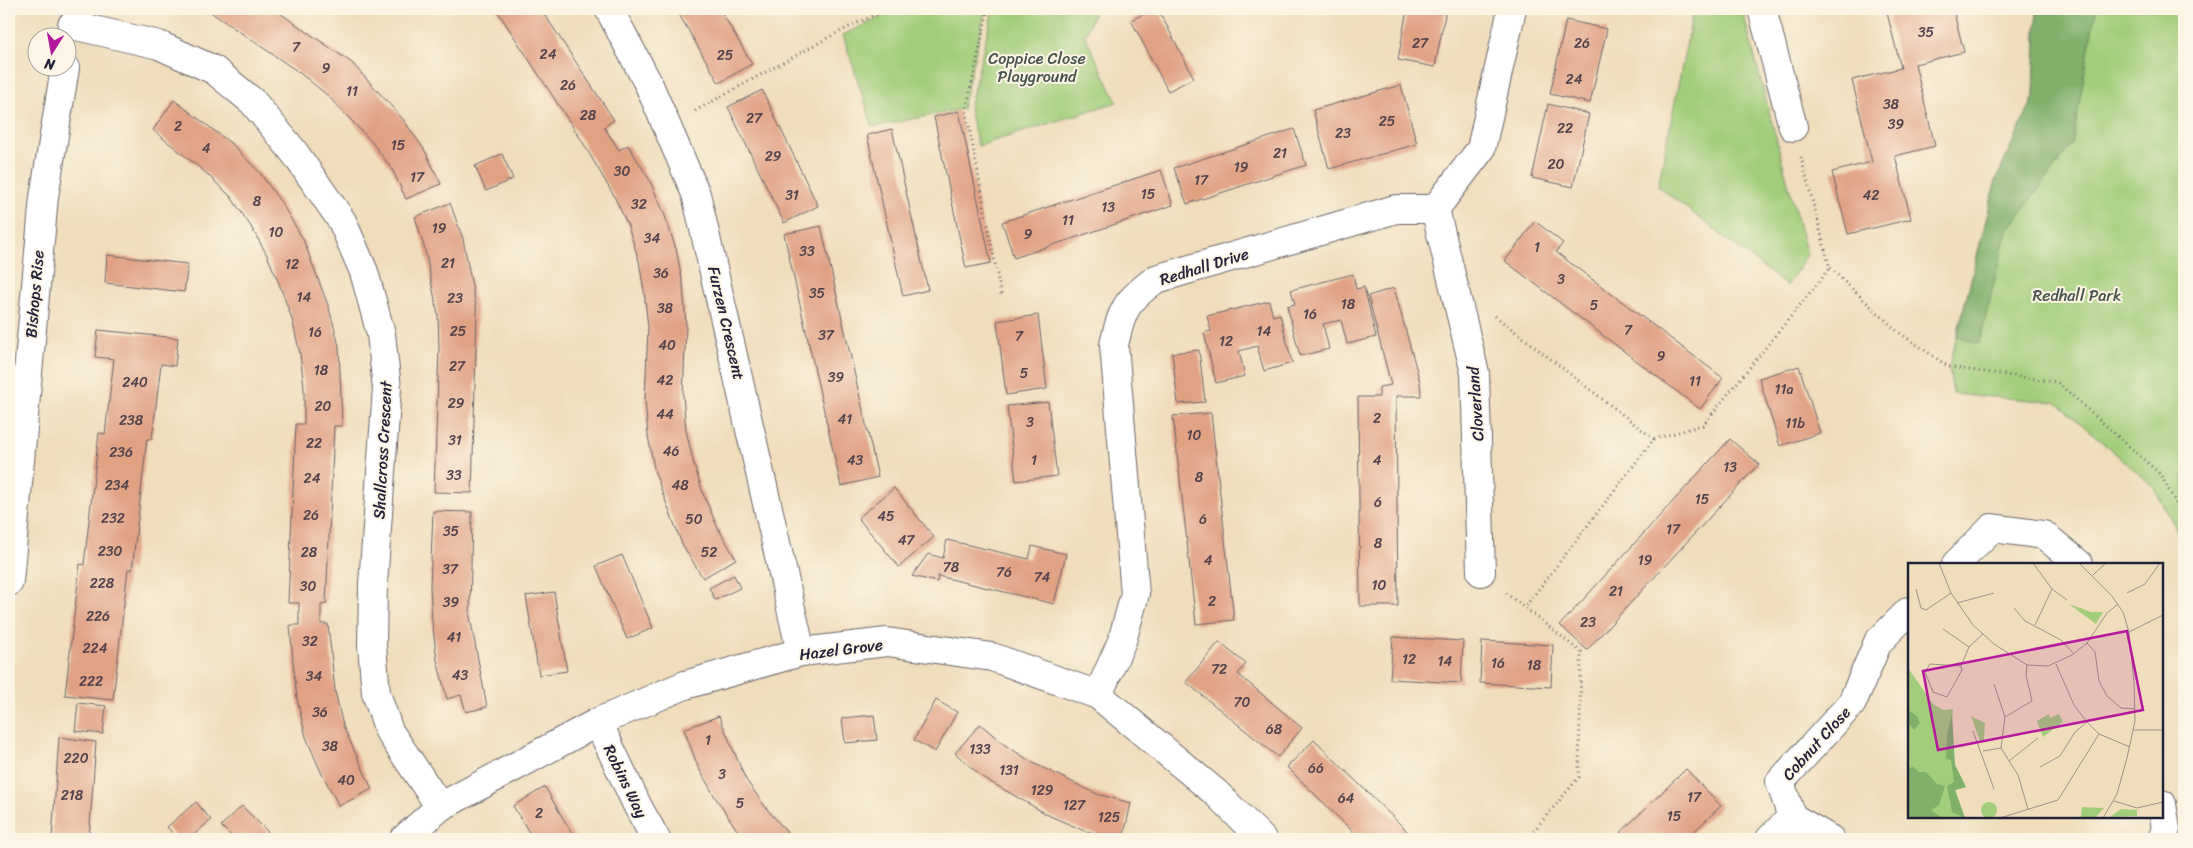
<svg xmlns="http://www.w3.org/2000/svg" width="2193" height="848" viewBox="0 0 2193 848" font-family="Sriracha,sans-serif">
	<rect width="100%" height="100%" fill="#fcf5e5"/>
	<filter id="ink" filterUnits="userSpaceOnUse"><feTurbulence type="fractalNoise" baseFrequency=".02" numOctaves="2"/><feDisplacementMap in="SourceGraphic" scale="10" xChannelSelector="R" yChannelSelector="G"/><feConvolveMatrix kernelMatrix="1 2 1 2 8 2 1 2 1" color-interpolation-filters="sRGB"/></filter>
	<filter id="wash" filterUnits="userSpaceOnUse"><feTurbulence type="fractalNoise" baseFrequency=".0096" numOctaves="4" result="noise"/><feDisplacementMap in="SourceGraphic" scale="20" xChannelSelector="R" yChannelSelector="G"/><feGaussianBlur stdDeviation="1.12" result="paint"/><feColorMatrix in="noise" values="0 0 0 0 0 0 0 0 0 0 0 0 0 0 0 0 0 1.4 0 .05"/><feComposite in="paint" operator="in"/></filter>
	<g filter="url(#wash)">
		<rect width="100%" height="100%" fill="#efddbb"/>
		<!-- green -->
		<g fill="#a2cd7a" stroke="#62785a">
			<polygon points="898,9 986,9 962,109 873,127 843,35"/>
			<polygon points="993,9 1095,9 1085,36 1117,102 978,146 969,109"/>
			<polygon points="1707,9 1742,9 1807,255 1787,286 1658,186 1693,11"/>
			<polygon points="2037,9 2184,9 2184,543 2153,486 2056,402 1953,394 1949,367 1996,180 2034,97"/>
		</g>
		<!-- forest -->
		<polygon fill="#81b06a" stroke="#526952" points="2037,9 2096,9 2072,144 2006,233 1979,344 1957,336 1996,180 2034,97"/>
		<g id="blocks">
			<!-- building -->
			<g fill="#e1a284">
				<polygon points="206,9 274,9 352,63 402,118 424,149 441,184 406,199 392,169 371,141 326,94 300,73"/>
				<polygon points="496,9 541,9 614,120 604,127 619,150 628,145 649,179 664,213 676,249 683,285 686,325 683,396 686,430 694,465 704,496 717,526 736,559 703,578 682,544 655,473 648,436 645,399 648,327 644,291 639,261 628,226 614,196 582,141"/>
				<polygon points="676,9 720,9 752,64 719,83"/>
				<polygon points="1154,9 1158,9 1194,78 1168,91 1131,20"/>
				<polygon points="1407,9 1446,9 1435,67 1398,60"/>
				<polygon points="1584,9 1611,9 1609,15"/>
				<polygon points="1886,9 1953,9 1964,52 1915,64 1935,146 1895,156 1911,219 1848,234 1832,172 1872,162 1852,80 1901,68"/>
				<polygon points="1566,20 1607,29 1590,103 1550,94"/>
				<polygon points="1401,85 1417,144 1329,169 1313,110"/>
				<polygon points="762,90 818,206 784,223 728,107"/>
				<polygon points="174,100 233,145 260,173 282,204 303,239 329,308 339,346 342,426 334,426 326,604 321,605 321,624 328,624 335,691 343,726 372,789 339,806 320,770 306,737 297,699 293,662 290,625 299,625 299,603 288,603 296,424 304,424 304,387 300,354 292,319 280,286 267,255 250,225 231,197 206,173 153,130"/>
				<polygon points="1548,104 1589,114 1573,187 1532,178"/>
				<polygon points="959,111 991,263 966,268 934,117"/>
				<polygon points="892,129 928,290 903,296 867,135"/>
				<polygon points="1294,129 1306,165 1187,204 1174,168"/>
				<polygon points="502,154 513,179 486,191 475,166"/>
				<polygon points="1161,170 1173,205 1014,258 1002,222"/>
				<polygon points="450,203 463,239 477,312 472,493 434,492 439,348 438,315 425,250 415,217"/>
				<polygon points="1535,221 1563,243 1556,252 1723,378 1700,409 1505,261"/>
				<polygon points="821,226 878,477 841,486 784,234"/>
				<polygon points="107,255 188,264 184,292 105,283"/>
				<polygon points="1353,274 1356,289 1364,287 1376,337 1347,344 1341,320 1323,324 1329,349 1300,356 1287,306 1295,304 1291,290"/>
				<polygon points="1394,288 1420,382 1421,396 1396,396 1398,606 1360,606 1358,397 1379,397 1379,387 1391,385 1368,296"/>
				<polygon points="1269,301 1273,316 1280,314 1292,363 1264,371 1257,346 1239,351 1245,376 1216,383 1204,333 1211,331 1207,316"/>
				<polygon points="1038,315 1047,389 1006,395 997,321"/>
				<polygon points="98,330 178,338 175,366 161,364 152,439 147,439 132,570 128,569 113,700 65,695 80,564 84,565 99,433 105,434 114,359 95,357"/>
				<polygon points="1199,350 1205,402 1178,404 1172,353"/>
				<polygon points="1799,366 1820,433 1780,446 1759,378"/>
				<polygon points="1048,402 1057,476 1016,481 1007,406"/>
				<polygon points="1211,413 1234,620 1196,624 1173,416"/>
				<polygon points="1730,439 1759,464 1587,650 1560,625"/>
				<polygon points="894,488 934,537 899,567 858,518"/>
				<polygon points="433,511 472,512 470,617 487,707 466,712 461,695 447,699 437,660 432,621 430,587"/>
				<polygon points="947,540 1029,559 1032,546 1066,554 1054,604 938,576 937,582 912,576 928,554 943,558"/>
				<polygon points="622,555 653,628 627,639 596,566"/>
				<polygon points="734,575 740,588 715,600 709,588"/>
				<polygon points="554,592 567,671 539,675 526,596"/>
				<polygon points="1393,637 1463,641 1461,683 1390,679"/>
				<polygon points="1482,641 1553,645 1551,687 1480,683"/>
				<polygon points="1219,642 1246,664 1238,674 1302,728 1278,757 1186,682"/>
				<polygon points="936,700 957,712 935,752 914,740"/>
				<polygon points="78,703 106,706 103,734 75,731"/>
				<polygon points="874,715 877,740 845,743 842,718"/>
				<polygon points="719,716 746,780 767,809 793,839 743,839 715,797 698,767 684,729"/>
				<polygon points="980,724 1005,745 1035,764 1097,794 1131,803 1123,839 1085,831 1050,816 982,777 955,753"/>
				<polygon points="59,737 96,742 89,839 52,839"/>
				<polygon points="1314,740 1404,828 1415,839 1361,839 1347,826 1287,767"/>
				<polygon points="1686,769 1721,806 1686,839 1614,839"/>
				<polygon points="545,787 564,820 576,839 533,839 513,806"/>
				<polygon points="196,802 211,820 189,839 178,839 167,827"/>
				<polygon points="242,806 275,839 234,839 221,826"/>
			</g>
		</g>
	</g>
	<g filter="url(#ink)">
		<use href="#blocks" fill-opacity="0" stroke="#6a6368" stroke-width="1"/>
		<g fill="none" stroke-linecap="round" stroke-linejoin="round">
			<!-- minor casing -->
			<g stroke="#6a6368" stroke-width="30">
				<g id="minor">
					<polyline points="609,9 649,85 696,194 801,652"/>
					<polyline points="1762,9 1793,127"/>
					<polyline points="72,25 159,45 214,70 253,102 294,152 342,221 364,272 381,334 387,388 373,584 372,646 376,693 389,731 440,807"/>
					<polyline points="1435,209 1475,373 1481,572"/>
					<polyline points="1956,564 1992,528 2044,535 2079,564"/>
					<polyline points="9,582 44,197 65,68"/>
					<path d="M1098,695L1122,641L1135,594L1114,345C1122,309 1126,301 1156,279L1396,209H1435L1481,149L1512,9"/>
					<polyline points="598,722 638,807 656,839"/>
					<polyline points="2162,804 2166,829 2162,839"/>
					<polyline points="404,839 440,807 598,722 685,685 801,652 887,642 992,657 1098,695 1216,793 1262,839"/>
					<polyline points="1770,839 1792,817"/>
					<polyline points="1830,839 1792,817 1780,782 1852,703 1878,642 1909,611"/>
				</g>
			</g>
			<!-- path -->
			<g stroke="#6a6368" stroke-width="3" stroke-dasharray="1 4" stroke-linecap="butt">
				<polyline points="988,9 966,110 1001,295"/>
				<polyline points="695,111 833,35 886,9"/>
				<polyline points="1801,157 1830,268 1897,331 1949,367 2057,382 2160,474 2184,518"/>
				<polyline points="1495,316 1654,439 1525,607"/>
				<polyline points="1654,439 1703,425 1830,268"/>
				<polyline points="1506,593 1581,652 1579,777 1527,839"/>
			</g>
			<!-- minor -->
			<use href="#minor" stroke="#fff" stroke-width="28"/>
		</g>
	</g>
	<g text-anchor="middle" stroke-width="4" stroke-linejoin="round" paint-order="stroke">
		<!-- number labels -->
		<g font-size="14" fill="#52424d">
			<text x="1926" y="37">35</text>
			<text x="1420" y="48">27</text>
			<text x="1582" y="48">26</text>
			<text x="296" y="52">7</text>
			<text x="548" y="59">24</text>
			<text x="725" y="60">25</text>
			<text x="326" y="73">9</text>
			<text x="1574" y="84">24</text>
			<text x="568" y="90">26</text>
			<text x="352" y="96">11</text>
			<text x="1891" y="109">38</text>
			<text x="588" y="120">28</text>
			<text x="754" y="123">27</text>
			<text x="1387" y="126">25</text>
			<text x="1896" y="129">39</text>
			<text x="178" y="131">2</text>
			<text x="1565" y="133">22</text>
			<text x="1343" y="138">23</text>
			<text x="398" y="150">15</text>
			<text x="206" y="153">4</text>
			<text x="1280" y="158">21</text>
			<text x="773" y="161">29</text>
			<text x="1556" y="169">20</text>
			<text x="1241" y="172">19</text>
			<text x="622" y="176">30</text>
			<text x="417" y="182">17</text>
			<text x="1201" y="185">17</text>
			<text x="1148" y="199">15</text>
			<text x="792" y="200">31</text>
			<text x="1871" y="200">42</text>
			<text x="257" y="206">8</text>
			<text x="639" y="209">32</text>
			<text x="1108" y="212">13</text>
			<text x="1068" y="225">11</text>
			<text x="439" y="233">19</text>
			<text x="276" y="237">10</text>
			<text x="1028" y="239">9</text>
			<text x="652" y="243">34</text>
			<text x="1537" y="252">1</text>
			<text x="807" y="256">33</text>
			<text x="448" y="268">21</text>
			<text x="292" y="269">12</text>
			<text x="661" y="278">36</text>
			<text x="1561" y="284">3</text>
			<text x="817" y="298">35</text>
			<text x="304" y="302">14</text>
			<text x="455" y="303">23</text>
			<text x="1348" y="309">18</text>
			<text x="1594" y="310">5</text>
			<text x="665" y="313">38</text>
			<text x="1310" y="319">16</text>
			<text x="1628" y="335">7</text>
			<text x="458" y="336">25</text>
			<text x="1264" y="336">14</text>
			<text x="315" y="337">16</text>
			<text x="826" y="340">37</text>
			<text x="1019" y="341">7</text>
			<text x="1226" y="346">12</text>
			<text x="667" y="350">40</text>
			<text x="1661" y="361">9</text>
			<text x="457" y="371">27</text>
			<text x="321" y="375">18</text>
			<text x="1024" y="378">5</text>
			<text x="836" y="382">39</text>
			<text x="665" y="385">42</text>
			<text x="1695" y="386">11</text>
			<text x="135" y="387">240</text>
			<text x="1784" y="394">11a</text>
			<text x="456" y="408">29</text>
			<text x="323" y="411">20</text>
			<text x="665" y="419">44</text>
			<text x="1377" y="423">2</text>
			<text x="845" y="424">41</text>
			<text x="131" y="425">238</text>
			<text x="1030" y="427">3</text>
			<text x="1795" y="428">11b</text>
			<text x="1194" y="440">10</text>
			<text x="455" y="445">31</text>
			<text x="314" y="448">22</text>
			<text x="671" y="456">46</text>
			<text x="121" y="457">236</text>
			<text x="855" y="465">43</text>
			<text x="1034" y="465">1</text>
			<text x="1377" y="465">4</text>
			<text x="1730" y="472">13</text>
			<text x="454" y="480">33</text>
			<text x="1199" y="482">8</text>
			<text x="312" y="483">24</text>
			<text x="117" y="490">234</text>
			<text x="680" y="490">48</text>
			<text x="1702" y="504">15</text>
			<text x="1378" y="507">6</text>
			<text x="311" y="520">26</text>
			<text x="886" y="521">45</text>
			<text x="113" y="523">232</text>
			<text x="694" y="524">50</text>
			<text x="1203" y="524">6</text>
			<text x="1673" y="534">17</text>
			<text x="451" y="536">35</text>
			<text x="906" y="545">47</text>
			<text x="1378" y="548">8</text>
			<text x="110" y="556">230</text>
			<text x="309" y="557">28</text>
			<text x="709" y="557">52</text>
			<text x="1208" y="565">4</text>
			<text x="1645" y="565">19</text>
			<text x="951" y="572">78</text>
			<text x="450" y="574">37</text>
			<text x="1004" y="577">76</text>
			<text x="1042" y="582">74</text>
			<text x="102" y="588">228</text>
			<text x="1379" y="590">10</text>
			<text x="308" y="591">30</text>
			<text x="1616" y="596">21</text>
			<text x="1212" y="606">2</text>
			<text x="451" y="607">39</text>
			<text x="98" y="621">226</text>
			<text x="1588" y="627">23</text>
			<text x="454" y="642">41</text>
			<text x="310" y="646">32</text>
			<text x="95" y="653">224</text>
			<text x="1409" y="664">12</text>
			<text x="1445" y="666">14</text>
			<text x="1498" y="668">16</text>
			<text x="1534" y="670">18</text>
			<text x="1219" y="674">72</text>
			<text x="460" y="680">43</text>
			<text x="314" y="681">34</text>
			<text x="91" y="686">222</text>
			<text x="1242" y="707">70</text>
			<text x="320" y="717">36</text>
			<text x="1274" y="734">68</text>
			<text x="708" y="745">1</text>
			<text x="330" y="751">38</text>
			<text x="980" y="754">133</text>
			<text x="76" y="763">220</text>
			<text x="1316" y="773">66</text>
			<text x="1009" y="775">131</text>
			<text x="722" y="779">3</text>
			<text x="346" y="785">40</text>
			<text x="1042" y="795">129</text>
			<text x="72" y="800">218</text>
			<text x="1694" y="802">17</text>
			<text x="1346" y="803">64</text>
			<text x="740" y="808">5</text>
			<text x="1074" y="810">127</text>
			<text x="539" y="818">2</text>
			<text x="1674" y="821">15</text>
			<text x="1109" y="822">125</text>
		</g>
		<!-- park labels -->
		<g font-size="16" fill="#48554e" stroke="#fcf5e5">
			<text x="1037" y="64">Coppice Close<tspan x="1037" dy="18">Playground</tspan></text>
			<text x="2077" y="301">Redhall Park</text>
		</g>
		<!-- street labels -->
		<g font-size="16" fill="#22223b" stroke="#fcf5e5">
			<text transform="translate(1204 266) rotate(-17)" y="6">Redhall Drive</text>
			<text transform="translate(34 294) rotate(-85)" y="6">Bishops Rise</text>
			<text transform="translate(727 323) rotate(77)" y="6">Furzen Crescent</text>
			<text transform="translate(1475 404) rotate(-94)" y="6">Cloverland</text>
			<text transform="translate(382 450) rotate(-87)" y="6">Shallcross Crescent</text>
			<text transform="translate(841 649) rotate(-7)" y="6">Hazel Grove</text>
			<text transform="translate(1816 743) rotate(-48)" y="6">Cobnut Close</text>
			<text transform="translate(626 781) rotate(64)" y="6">Robins Way</text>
		</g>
	</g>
	<!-- overview -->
	<g transform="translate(1908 563)">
		<rect width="255" height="255" fill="#efddbb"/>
		<path d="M161,41L183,49H195L188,61ZM0,105L25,141L35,147L45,146L43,175L47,202L58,224L47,227L57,255H0ZM141,151L142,155L151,151L155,159L135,174L129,158ZM63,153L77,160L76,177L72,178ZM73 247a8 8 0 1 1 16 0a8 8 0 1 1-16 0ZM174,244L196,245L187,255H173ZM213,246L229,247V253L202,254Z" fill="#a2cd7a"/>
		<path d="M0,147L9,153L12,160L6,167L0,159ZM44,151L47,202L58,224L47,227L57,255L44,249L39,223L46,219L43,197L38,196L39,171ZM5,204L11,209H18L29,221L37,223L31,242L23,247L34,255H0V205Z" fill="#81b06a"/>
		<path fill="none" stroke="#9d9288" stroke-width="1" d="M31,0L43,30L65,62L86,81L119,102L140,103L164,92L179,80L199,50L210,41M125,0L144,26L159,37M171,0L204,33L215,49L221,69L226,120L227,158L219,195L209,231L195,255M185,12L198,0M8,26L13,45L18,47L43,30M219,30L237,21L252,0M49,40L86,30M106,45L117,58L153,77L166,91M127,62L144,26M35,66L61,84L75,71M221,69L255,52M179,80L187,89L191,118L199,133L213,145L227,146M148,101L166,142L179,159L191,171L222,184M119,102L118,112L124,138L97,154L93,185L110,212L120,246M53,103L22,101L17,109L25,129L39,134L54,107L53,103L61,84M86,121L97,154M225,167H255M65,168L86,226M75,188L93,185M101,198L130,175M132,204L152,193L167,169L179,159M206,238L229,245L255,239M92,255L150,237L191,171"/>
		<path fill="#b5179e" fill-opacity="0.15" stroke="#b5179e" stroke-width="2.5" d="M219,68L235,147L30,187L15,108Z"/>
		<rect width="255" height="255" fill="none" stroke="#22223b" stroke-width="2.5"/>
	</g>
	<!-- margin -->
	<rect width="2193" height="848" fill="none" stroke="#fcf5e5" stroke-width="30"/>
	<!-- north arrow -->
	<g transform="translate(52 52) rotate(191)"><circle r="24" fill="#fcf5e5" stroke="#a5a1a1"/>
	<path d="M0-4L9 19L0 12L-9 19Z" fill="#b5179e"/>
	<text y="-8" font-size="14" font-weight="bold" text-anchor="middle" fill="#22223b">N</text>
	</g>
</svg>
